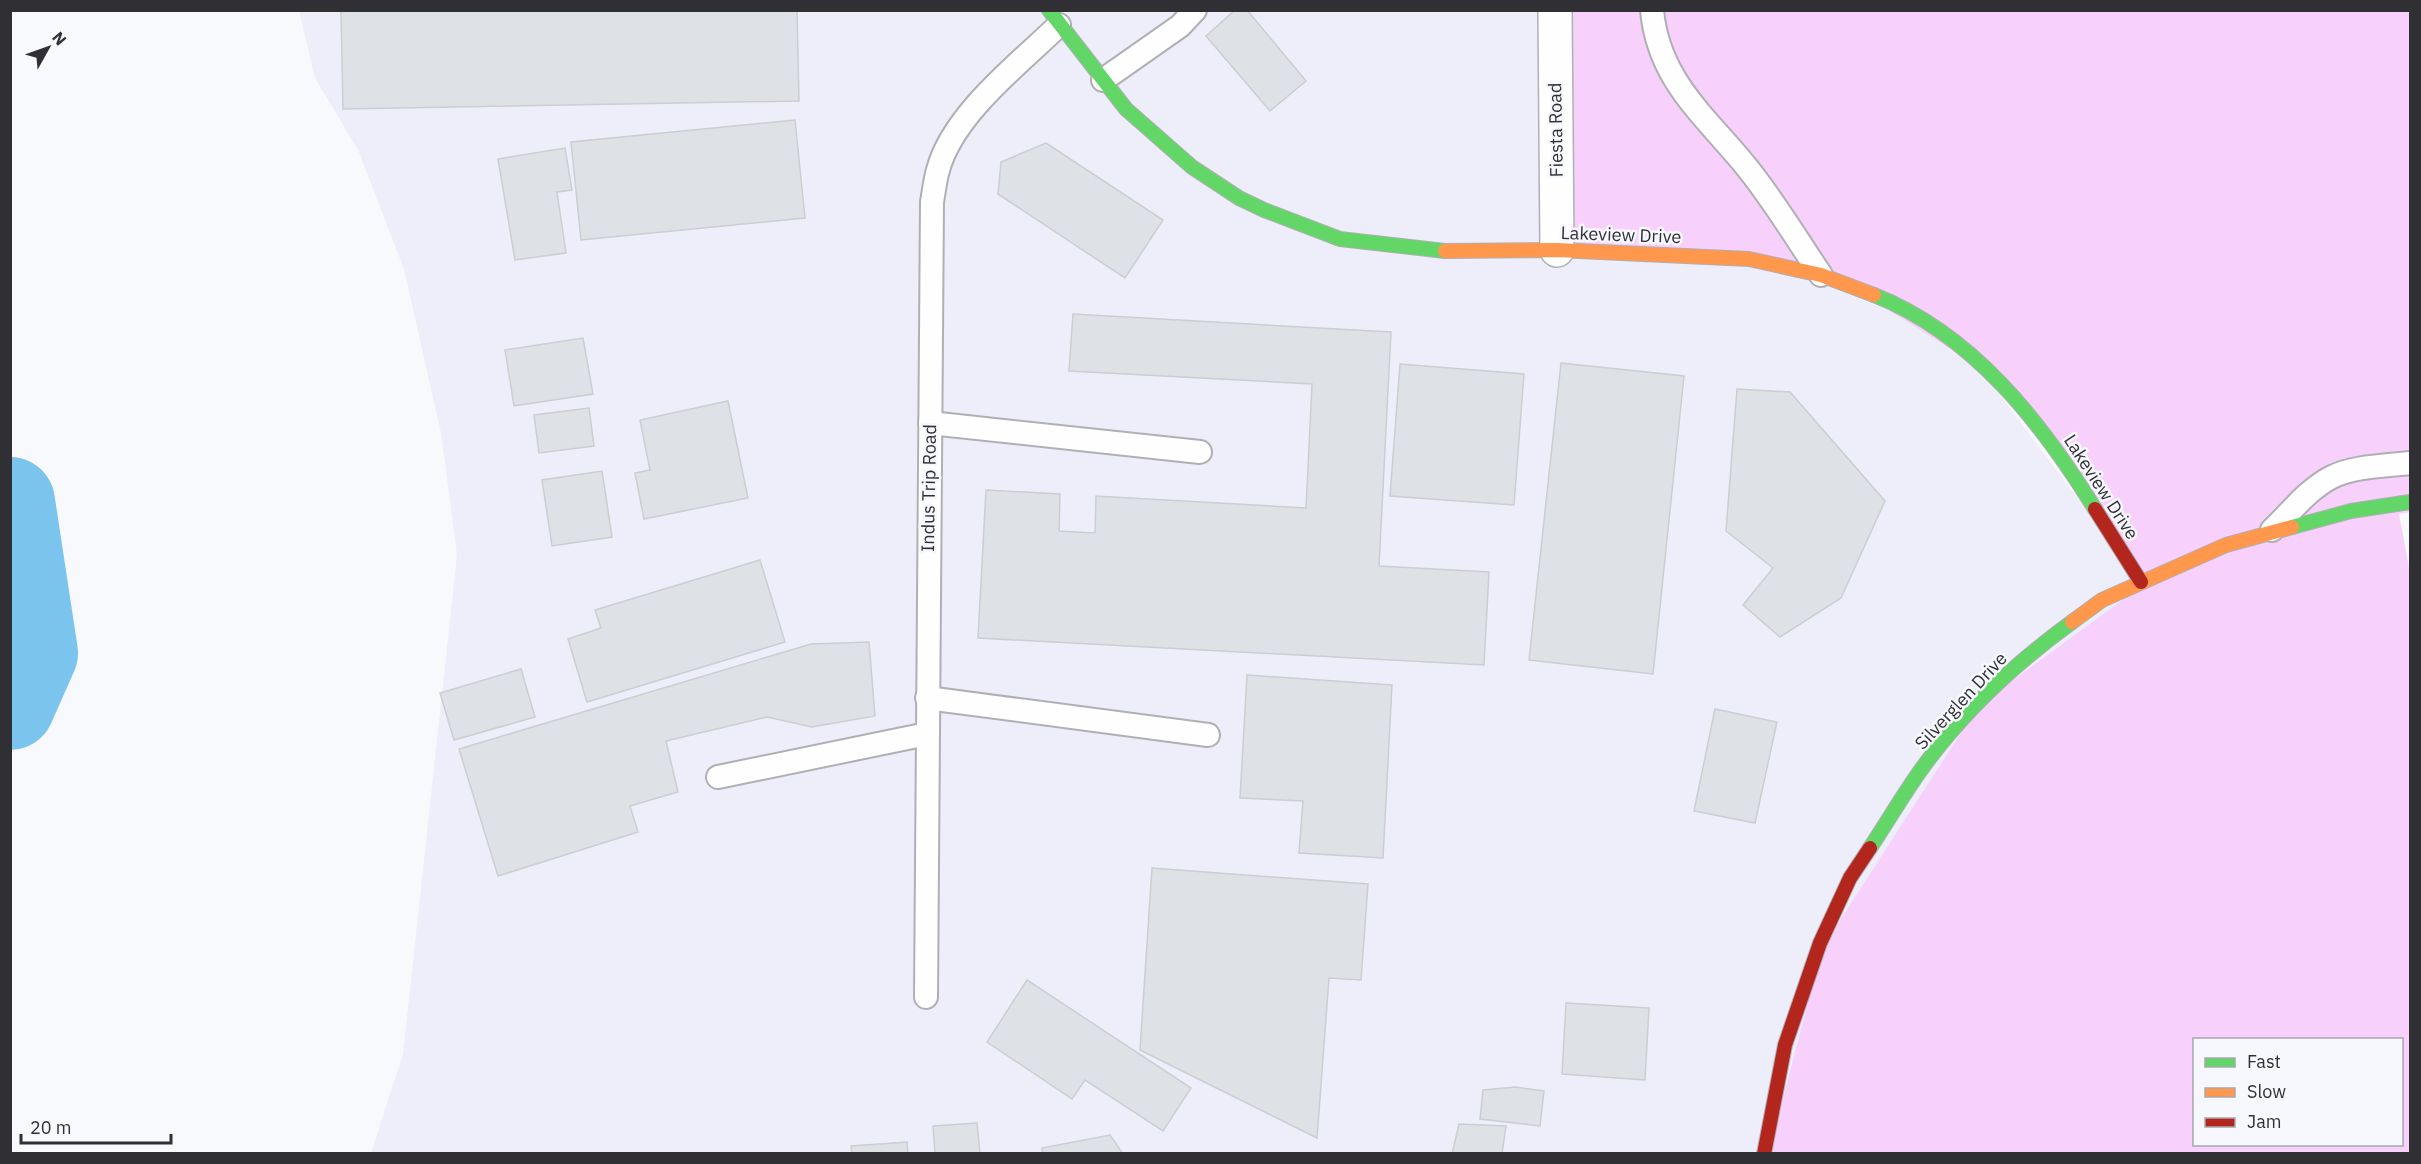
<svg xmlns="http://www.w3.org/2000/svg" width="2421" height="1164" viewBox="0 0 2421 1164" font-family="'IBM Plex Sans',sans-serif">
	<rect width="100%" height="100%" fill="#f8f9fd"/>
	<!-- built -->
	<polygon fill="#edeefa" points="299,11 1549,11 1747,254 1957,338 2143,585 1769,1153 371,1153 403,1054 457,555 441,433 404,269 358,150 315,78"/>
	<!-- green -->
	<path fill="#f7d1fc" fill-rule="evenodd" d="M1549,11H2410V512L2399,514L2410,573V1153H1769L1822,948L1979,705L2143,585L2002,381L1826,271L1556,247ZM2194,1040H2402V1144H2194Z"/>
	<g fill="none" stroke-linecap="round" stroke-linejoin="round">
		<!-- river -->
		<polyline stroke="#7ac4ee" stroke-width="90" points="10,502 33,653 10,705"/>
	</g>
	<!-- building -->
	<g fill="#dee1e5" stroke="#ccced1" stroke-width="1.5">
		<polygon points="341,10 797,10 799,101 343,109"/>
		<polygon points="1235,10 1247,10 1306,81 1270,111 1206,36"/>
		<polygon points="795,120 805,218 581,240 571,142"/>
		<polygon points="1046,143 1163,220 1125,278 998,194 1001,162"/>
		<polygon points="565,148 572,190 557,192 566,253 515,260 498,159"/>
		<polygon points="1073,314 1391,332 1379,566 1489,572 1484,665 978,638 986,490 1060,494 1059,531 1095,533 1096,496 1306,508 1312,384 1069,371"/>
		<polygon points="583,338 593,394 514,406 505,350"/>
		<polygon points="1561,363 1684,376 1653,674 1529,660"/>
		<polygon points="1400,364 1524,374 1514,505 1390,496"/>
		<polygon points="1737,389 1790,392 1885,501 1841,598 1780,637 1743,605 1773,568 1726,531"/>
		<polygon points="728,401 748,498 644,519 635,473 650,470 640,420"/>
		<polygon points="589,408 594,446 539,453 534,415"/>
		<polygon points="602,471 612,537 552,546 542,480"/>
		<polygon points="760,560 785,642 587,702 568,639 601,628 595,610"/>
		<polygon points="869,642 875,716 812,727 767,717 666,741 678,792 630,806 638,832 498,876 459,749 811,644"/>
		<polygon points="521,669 535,717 454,740 440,693"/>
		<polygon points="1247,675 1392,685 1383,858 1299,853 1303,801 1240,798"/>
		<polygon points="1715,709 1777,722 1755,823 1694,811"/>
		<polygon points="1152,868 1368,884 1361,980 1329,978 1317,1138 1140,1050"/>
		<polygon points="1027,980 1191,1088 1163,1131 1085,1080 1072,1099 987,1042"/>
		<polygon points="1566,1003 1649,1008 1645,1080 1562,1074"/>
		<polygon points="1515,1087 1544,1091 1540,1126 1480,1119 1483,1090"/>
		<polygon points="977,1123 980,1154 935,1154 933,1126"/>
		<polygon points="1459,1124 1506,1126 1502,1154 1452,1154"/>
		<polygon points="1110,1135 1123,1154 1043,1154 1042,1148"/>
		<polygon points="907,1142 908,1154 852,1154 851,1146"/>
	</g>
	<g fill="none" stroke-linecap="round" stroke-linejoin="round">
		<!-- lane casing -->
		<g stroke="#b0b0b4" stroke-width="26">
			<g id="lane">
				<path d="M1652,10C1658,79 1704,115 1745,165C1773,199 1796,238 1821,275"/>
				<polyline points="1103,80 1180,26 1195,10"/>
				<polyline points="930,423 1200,452"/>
				<path d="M2272,530C2290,513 2308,489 2332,477C2354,466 2386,466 2410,463"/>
				<polyline points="927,698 1208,735"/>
				<polyline points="718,777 927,734"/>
				<path d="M926,997L932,202C934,191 935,180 938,170C953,114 1019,64 1059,25"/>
			</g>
		</g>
		<!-- street casing -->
		<g stroke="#b0b0b4" stroke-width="36">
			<polyline id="street" points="1555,10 1557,250"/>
		</g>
		<!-- fast casing -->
		<g stroke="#b0b0b4" stroke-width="16">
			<g id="fast">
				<polyline points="1049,10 1126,109 1192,167 1239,198 1264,210 1340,239 1445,251"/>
				<path d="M1874,295C1973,334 2041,422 2095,509"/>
				<polyline points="2292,527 2351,511 2410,502"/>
				<path d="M1870,848C1888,821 1904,793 1923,767C1963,712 2017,662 2072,622"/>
			</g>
		</g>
		<!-- slow casing -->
		<g stroke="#b0b0b4" stroke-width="16">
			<g id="slow">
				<polyline points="1445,251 1557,250 1749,259 1821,275 1874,295"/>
				<polyline points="2072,622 2102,600 2226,545 2292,527"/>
			</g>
		</g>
		<!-- jam casing -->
		<g stroke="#b0b0b4" stroke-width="16">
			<g id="jam">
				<polyline points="2095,509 2141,582"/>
				<polyline points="1764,1154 1785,1045 1820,943 1850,878 1870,848"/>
			</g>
		</g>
		<!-- lane -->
		<use href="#lane" stroke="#fefeff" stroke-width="22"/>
		<!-- street -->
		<use href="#street" stroke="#fefeff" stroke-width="33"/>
		<!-- fast -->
		<use href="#fast" stroke="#63d668" stroke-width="14"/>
		<!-- slow -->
		<use href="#slow" stroke="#ff974d" stroke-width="14"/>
		<!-- jam -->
		<use href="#jam" stroke="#b3261e" stroke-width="14"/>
	</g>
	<g text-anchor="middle" stroke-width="5" stroke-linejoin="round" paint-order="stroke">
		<!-- street labels -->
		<g font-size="18" fill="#303034" stroke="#f7f8fe">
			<text transform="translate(1556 130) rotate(-91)" y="6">Fiesta Road</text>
			<text transform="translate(1621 235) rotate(2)" y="6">Lakeview Drive</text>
			<text transform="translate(2101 487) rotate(57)" y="6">Lakeview Drive</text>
			<text transform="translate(929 488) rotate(-89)" y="6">Indus Trip Road</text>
			<text transform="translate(1961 701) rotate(-47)" y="6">Silverglen Drive</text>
		</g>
	</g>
	<!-- border -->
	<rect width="2421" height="1164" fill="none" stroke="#303034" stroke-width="24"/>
	<!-- legend -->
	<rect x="2193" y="1038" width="210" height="108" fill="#f7f8fe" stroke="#a7a8ad" stroke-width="1.5"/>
	<rect x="2205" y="1058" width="30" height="9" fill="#63d668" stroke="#a7a8ad" stroke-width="1.5"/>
	<text x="2247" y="1068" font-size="18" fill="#303034">Fast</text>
	<rect x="2205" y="1088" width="30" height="9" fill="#ff974d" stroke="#a7a8ad" stroke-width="1.5"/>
	<text x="2247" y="1098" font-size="18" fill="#303034">Slow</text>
	<rect x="2205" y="1118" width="30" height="9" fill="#b3261e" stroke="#a7a8ad" stroke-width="1.5"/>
	<text x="2247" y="1128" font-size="18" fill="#303034">Jam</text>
	<!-- north arrow -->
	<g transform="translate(48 48) rotate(50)" stroke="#f7f8fe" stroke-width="4.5" paint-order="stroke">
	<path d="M0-4.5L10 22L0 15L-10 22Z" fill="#303034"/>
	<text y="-9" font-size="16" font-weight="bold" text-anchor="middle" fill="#303034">N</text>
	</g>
	<!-- scale -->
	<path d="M21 1134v9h150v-9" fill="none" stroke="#303034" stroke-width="3"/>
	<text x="30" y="1134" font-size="18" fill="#303034" stroke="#f7f8fe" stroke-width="4.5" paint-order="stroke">20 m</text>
</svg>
